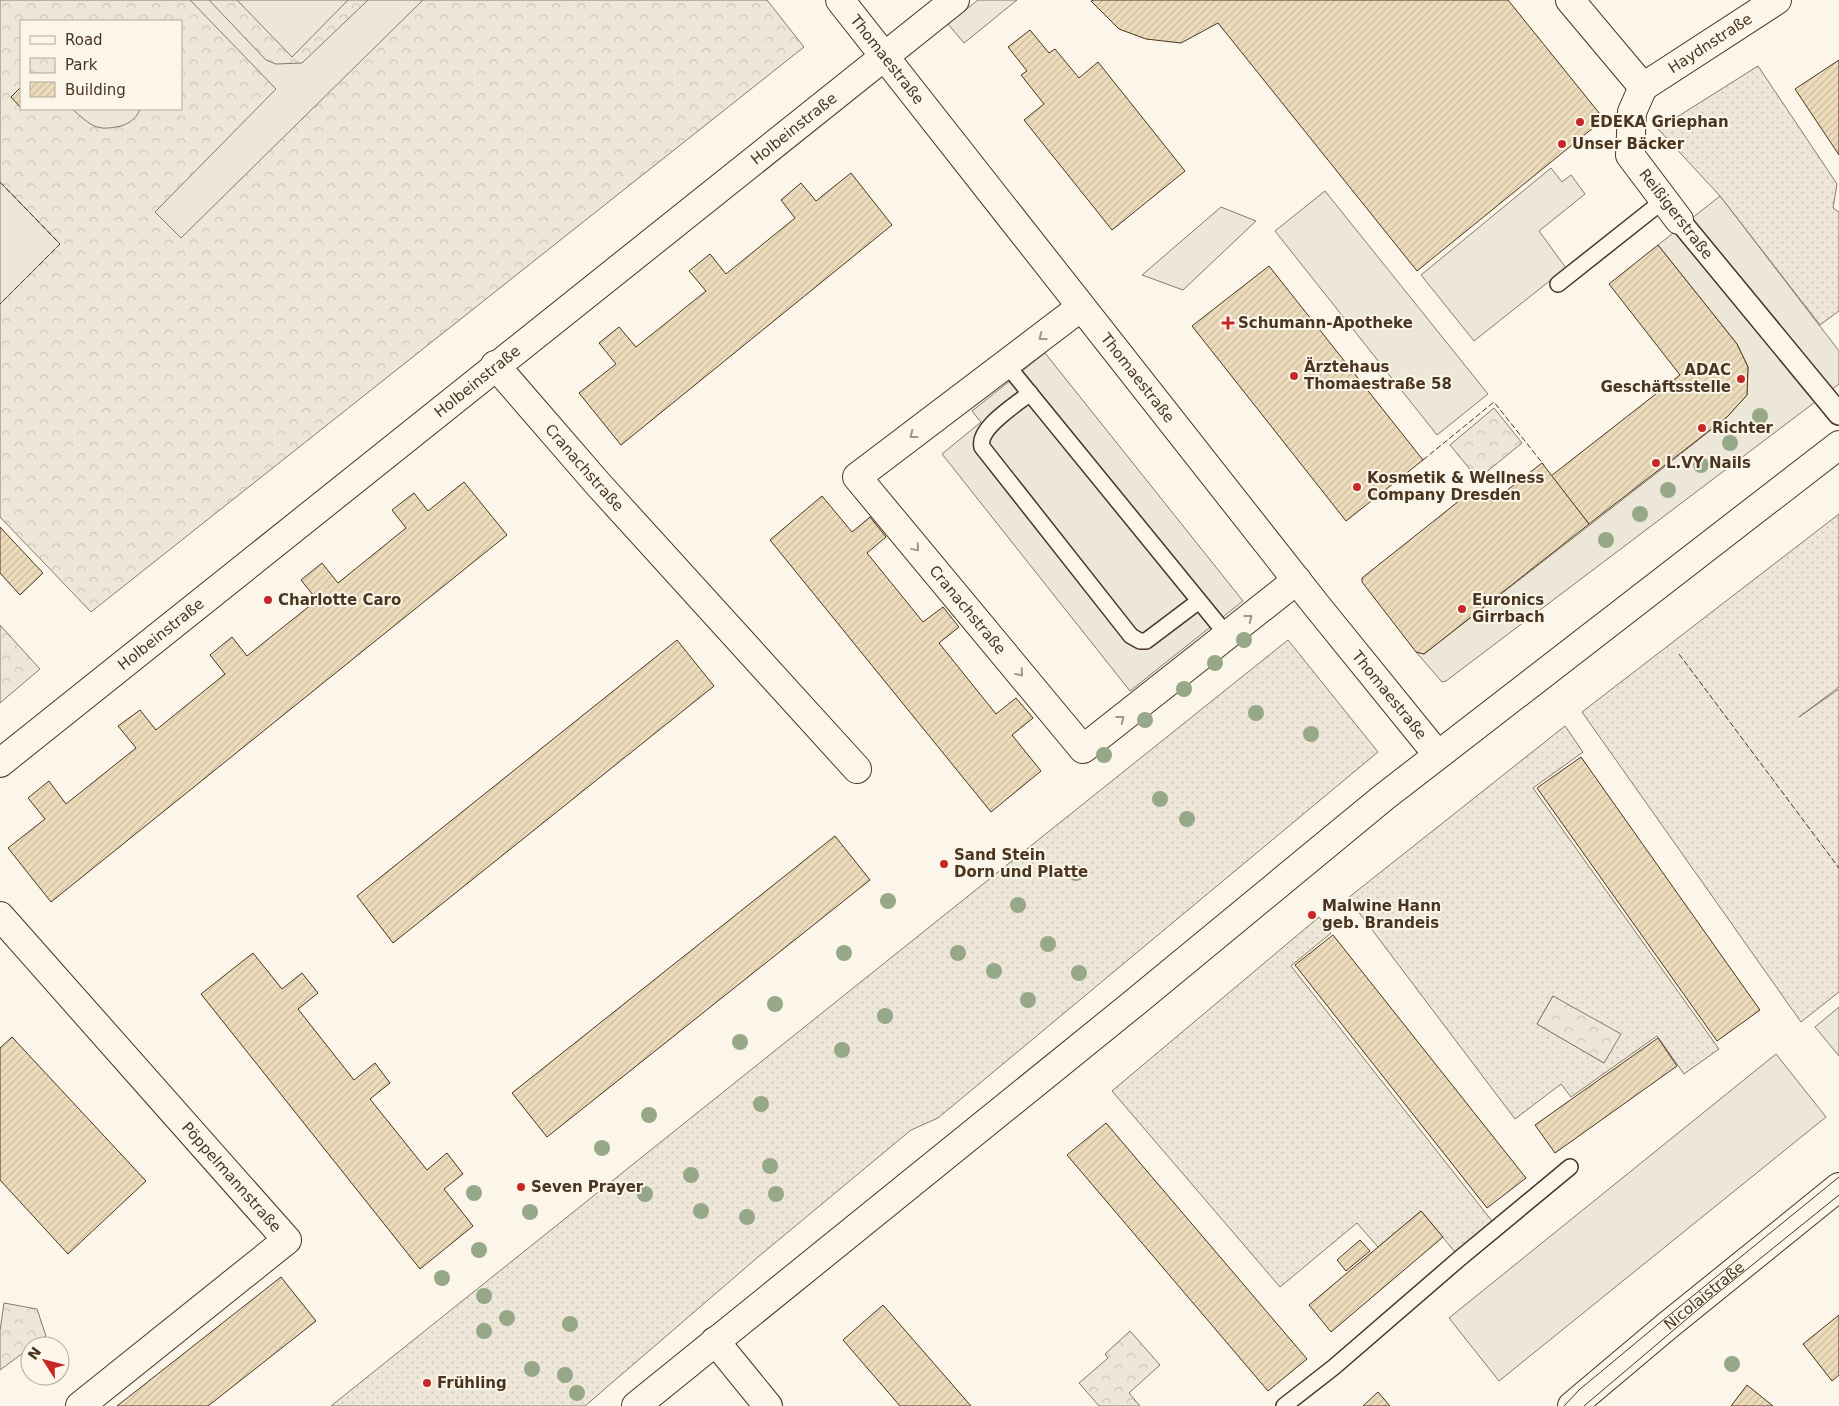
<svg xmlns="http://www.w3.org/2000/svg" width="1839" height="1406" viewBox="0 0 1839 1406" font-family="'DejaVu Sans',sans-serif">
	<defs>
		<pattern id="grass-dots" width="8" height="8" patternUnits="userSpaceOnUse" patternTransform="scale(1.25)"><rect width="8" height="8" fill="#ede6d9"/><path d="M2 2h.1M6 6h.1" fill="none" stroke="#cdc6ba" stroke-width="1.8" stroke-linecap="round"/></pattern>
		<pattern id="park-crowns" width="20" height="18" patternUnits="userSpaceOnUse" patternTransform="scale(1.25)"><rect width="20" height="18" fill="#ede6d9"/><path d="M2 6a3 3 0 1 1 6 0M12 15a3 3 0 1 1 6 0" fill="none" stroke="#cdc6ba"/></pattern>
		<pattern id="building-hatch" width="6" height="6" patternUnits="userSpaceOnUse" patternTransform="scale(1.25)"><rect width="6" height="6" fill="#ecdcbc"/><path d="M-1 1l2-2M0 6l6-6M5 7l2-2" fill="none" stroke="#ccbda1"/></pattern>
	</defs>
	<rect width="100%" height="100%" fill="#fbf6e9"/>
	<!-- grass -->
	<g fill="url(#grass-dots)" stroke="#887966" fill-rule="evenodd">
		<polygon points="1758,66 1837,184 1833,208 1839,212 1839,311 1820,325 1720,196 1658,129"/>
		<polygon points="1839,514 1839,687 1799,717 1839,689 1839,992 1801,1022 1582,712"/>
		<polygon points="1288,640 1378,752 938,1118 911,1130 758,1257 585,1406 331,1406"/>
		<path d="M1565,726L1583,752L1533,788L1719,1049L1684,1074L1657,1036L1571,1097L1561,1084L1515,1119L1348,898ZM1553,996L1604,1063L1537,1024Z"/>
		<polygon points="1319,917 1331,933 1291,966 1492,1221 1455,1252 1421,1211 1378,1247 1357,1223 1280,1287 1112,1091"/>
	</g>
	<!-- park -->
	<g fill="url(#park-crowns)" stroke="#887966" fill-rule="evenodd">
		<path d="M0,0H767L804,47L91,612L0,517ZM21,21H181V109H21Z"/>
		<polygon points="1494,408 1522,443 1478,479 1450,445"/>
		<polygon points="0,625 40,669 0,703"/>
		<polygon points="1553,996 1621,1034 1604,1063 1537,1024"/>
		<polygon points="4,1303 37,1309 46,1336 0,1370 0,1331"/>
		<polygon points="1130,1331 1160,1365 1129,1393 1140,1406 1099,1406 1079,1383 1108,1358 1105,1354"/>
	</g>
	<!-- pitch -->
	<g fill="#ede6d9" stroke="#887966">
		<polygon points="190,0 209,0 266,60 276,64 302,63 368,0 423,0 181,238 155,212 276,89"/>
		<polygon points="237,0 348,0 292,57"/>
		<path d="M72,109H140C137,118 130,123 121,126C95,132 91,125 72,109Z"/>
		<polygon points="0,182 60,244 0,304"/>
	</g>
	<!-- parking -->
	<g fill="#ede7d9" stroke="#887966">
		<polygon points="978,0 1017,0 964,43 948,24"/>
		<polygon points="1551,168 1562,182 1571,175 1585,194 1539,231 1566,268 1474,341 1421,275"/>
		<polygon points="1325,191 1488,394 1437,435 1275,231"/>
		<polygon points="1720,196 1839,351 1839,384 1446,681 1442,682 1416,652 1424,654 1663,468 1727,417 1747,395 1748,367 1737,344 1658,245"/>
		<polygon points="1221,207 1256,221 1183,290 1142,275"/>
		<polygon points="1045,353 1243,601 1130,691 942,454 981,422 972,411"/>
		<polygon points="1839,1007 1839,1056 1815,1027"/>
		<polygon points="1776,1054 1826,1117 1499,1381 1449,1318"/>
	</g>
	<!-- building -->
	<g fill="url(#building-hatch)" stroke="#4a3520">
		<polygon points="1093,0 1508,0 1604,119 1417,271 1218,23 1181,43 1146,39 1119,29 1091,1"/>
		<polygon points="1030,30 1049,53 1055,49 1079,78 1098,62 1185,171 1112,230 1024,120 1044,104 1021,75 1027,71 1008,47"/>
		<polygon points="1839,60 1839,155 1795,89"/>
		<polygon points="21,87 21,108 11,97"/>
		<polygon points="851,173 892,225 621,445 579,393 616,364 599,343 619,327 636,347 706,291 689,271 710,254 726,274 795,218 781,200 801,183 816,201"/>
		<polygon points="1658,245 1737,344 1748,367 1747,395 1727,417 1589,524 1551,476 1680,375 1609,284"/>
		<polygon points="1269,266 1423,460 1346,521 1192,326"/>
		<polygon points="1542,463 1589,524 1424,654 1416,652 1362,582 1362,578 1469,493 1480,491 1492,502"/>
		<polygon points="464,482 507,535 51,902 8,848 45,819 28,798 49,781 66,804 136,748 118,726 140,710 156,730 225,674 210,655 232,637 247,656 317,600 301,580 322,563 338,583 406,528 392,510 414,493 428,511"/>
		<polygon points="822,496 852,532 870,517 886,537 867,553 923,622 943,607 959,627 939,643 996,714 1016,698 1033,718 1012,735 1041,771 991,812 770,540"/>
		<polygon points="0,527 43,573 20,595 0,573"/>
		<polygon points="677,640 714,686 393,943 357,896"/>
		<polygon points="1581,757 1760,1010 1717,1041 1537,788"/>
		<polygon points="835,836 870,880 547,1137 512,1093"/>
		<polygon points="1333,935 1526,1178 1487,1208 1295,965"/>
		<polygon points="253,953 282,989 302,973 318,993 298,1009 354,1080 375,1063 390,1083 370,1099 427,1170 447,1153 463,1174 444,1189 473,1226 420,1269 201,994"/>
		<polygon points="12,1037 146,1181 68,1254 0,1180 0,1048"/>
		<polygon points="1658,1038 1677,1066 1555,1153 1535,1125"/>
		<polygon points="1106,1123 1307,1359 1268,1391 1067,1155"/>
		<polygon points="1421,1211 1443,1237 1331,1332 1309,1305"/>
		<polygon points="1360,1240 1370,1251 1346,1271 1337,1260"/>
		<polygon points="281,1277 316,1321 208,1406 117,1406"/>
		<polygon points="883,1305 910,1336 971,1406 900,1406 843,1340"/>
		<polygon points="1839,1315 1839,1375 1832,1381 1803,1344"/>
		<polygon points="1747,1385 1773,1406 1731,1406"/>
		<polygon points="1378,1392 1390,1406 1363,1406"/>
	</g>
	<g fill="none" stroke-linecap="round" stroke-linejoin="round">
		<!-- service casing -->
		<g stroke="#4a3520" stroke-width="18">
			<g id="service">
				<polyline points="1558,284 1664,200"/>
				<polyline points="1006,364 1227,635"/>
				<path d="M1030,393C1016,405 977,428 982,447L1131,636L1140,641H1146L1199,601"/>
				<polyline points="1284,1406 1334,1367 1459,1259 1570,1167"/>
			</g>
		</g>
		<!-- pedestrian casing -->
		<g stroke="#4a3520" stroke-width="24">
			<polyline id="pedestrian" points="1679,220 1839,414"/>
		</g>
		<!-- minor casing -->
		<g stroke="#4a3520" stroke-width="30">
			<g id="minor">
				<path id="s1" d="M840,0L1317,606L1437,754"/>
				<polyline points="1570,0 1643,87"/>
				<path id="s2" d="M1643,87L1777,0"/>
				<polyline points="1643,87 1632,112 1630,155 1679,220"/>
				<path id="s3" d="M1081,307L857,477L1083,749L1297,580"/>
				<path id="s4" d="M495,365L598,484L857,769"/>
				<path id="s5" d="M0,763L955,0"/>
				<path id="s6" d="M0,916L287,1240L80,1406"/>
				<polyline points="715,1341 768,1406"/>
				<path id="s7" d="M1572,1406L1667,1326L1839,1187"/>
			</g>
		</g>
		<!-- secondary casing -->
		<g stroke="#4a3520" stroke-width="30">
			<polyline id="secondary" points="636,1406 1133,1004 1384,797 1839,445"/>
		</g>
		<!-- service -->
		<use href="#service" stroke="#fbf6e9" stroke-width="15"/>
		<!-- pedestrian -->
		<use href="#pedestrian" stroke="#fbf6e9" stroke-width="21"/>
		<!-- minor -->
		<use href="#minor" stroke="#fbf6e9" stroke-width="28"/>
		<!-- secondary -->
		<use href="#secondary" stroke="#fbf6e9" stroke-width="28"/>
		<!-- tram -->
		<g stroke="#4a3520" stroke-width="1">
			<polyline points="1564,1406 1579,1390 1662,1321 1839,1177"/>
			<polyline points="1584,1406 1715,1295 1839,1195"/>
		</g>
		<!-- fence -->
		<g stroke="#4a3520" stroke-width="1" stroke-dasharray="6 2.5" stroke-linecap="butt">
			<polyline points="0,182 60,244 0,304"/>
			<polyline points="1423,460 1494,402 1544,465"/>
			<polyline points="1679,654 1839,868"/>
		</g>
	</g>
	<!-- trees -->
	<g fill="#96a887">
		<circle cx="1760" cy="416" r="8"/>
		<circle cx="1730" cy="443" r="8"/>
		<circle cx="1701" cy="465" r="8"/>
		<circle cx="1668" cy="490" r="8"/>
		<circle cx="1640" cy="514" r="8"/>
		<circle cx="1606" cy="540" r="8"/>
		<circle cx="1244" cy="640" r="8"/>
		<circle cx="1215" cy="663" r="8"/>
		<circle cx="1184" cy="689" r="8"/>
		<circle cx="1256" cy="713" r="8"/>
		<circle cx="1145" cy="720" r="8"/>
		<circle cx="1311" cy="734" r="8"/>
		<circle cx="1104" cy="755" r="8"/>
		<circle cx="1160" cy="799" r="8"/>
		<circle cx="1187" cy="819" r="8"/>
		<circle cx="1076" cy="873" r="8"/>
		<circle cx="888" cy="901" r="8"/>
		<circle cx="1018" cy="905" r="8"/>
		<circle cx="1048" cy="944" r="8"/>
		<circle cx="844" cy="953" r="8"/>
		<circle cx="958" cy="953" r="8"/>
		<circle cx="994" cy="971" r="8"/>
		<circle cx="1079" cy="973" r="8"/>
		<circle cx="1028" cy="1000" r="8"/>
		<circle cx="775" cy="1004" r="8"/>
		<circle cx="885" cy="1016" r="8"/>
		<circle cx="740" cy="1042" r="8"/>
		<circle cx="842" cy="1050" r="8"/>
		<circle cx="761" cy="1104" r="8"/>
		<circle cx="649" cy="1115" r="8"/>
		<circle cx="602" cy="1148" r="8"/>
		<circle cx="770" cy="1166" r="8"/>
		<circle cx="691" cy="1175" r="8"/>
		<circle cx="474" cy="1193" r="8"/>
		<circle cx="645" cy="1194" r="8"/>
		<circle cx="776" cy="1194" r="8"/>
		<circle cx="701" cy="1211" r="8"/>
		<circle cx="530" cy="1212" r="8"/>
		<circle cx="747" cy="1217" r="8"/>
		<circle cx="479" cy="1250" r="8"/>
		<circle cx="442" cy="1278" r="8"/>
		<circle cx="484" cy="1296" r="8"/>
		<circle cx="507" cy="1318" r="8"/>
		<circle cx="570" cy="1324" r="8"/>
		<circle cx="484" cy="1331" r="8"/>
		<circle cx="1732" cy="1364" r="8"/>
		<circle cx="532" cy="1369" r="8"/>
		<circle cx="565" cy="1375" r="8"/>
		<circle cx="577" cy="1393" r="8"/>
	</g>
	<!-- one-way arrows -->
	<defs><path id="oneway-chevron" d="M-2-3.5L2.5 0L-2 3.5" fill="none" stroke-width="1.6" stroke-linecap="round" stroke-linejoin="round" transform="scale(1.25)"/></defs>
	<g stroke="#a29684">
		<use href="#oneway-chevron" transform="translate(1042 337) rotate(143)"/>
		<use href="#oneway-chevron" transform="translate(913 435) rotate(143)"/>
		<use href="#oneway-chevron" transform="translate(916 548) rotate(50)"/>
		<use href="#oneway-chevron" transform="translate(1249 618) rotate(-38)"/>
		<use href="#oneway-chevron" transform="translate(1020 673) rotate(50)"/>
		<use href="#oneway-chevron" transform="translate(1121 719) rotate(-38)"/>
	</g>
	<!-- markers -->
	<g fill="#c62828" stroke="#fbf6e9" stroke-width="2">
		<circle cx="1580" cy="122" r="5"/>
		<circle cx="1562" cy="144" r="5"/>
		<path d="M1225.5 315.5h5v5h5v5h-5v5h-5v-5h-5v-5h5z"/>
		<circle cx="1294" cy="376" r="5"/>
		<circle cx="1741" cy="379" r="5"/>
		<circle cx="1702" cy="428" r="5"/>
		<circle cx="1656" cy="463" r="5"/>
		<circle cx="1357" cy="487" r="5"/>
		<circle cx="268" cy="600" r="5"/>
		<circle cx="1462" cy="609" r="5"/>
		<circle cx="944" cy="864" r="5"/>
		<circle cx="1312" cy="915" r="5"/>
		<circle cx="521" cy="1187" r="5"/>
		<circle cx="427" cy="1383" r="5"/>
	</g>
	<g text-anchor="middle" stroke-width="4" stroke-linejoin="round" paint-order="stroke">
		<!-- street labels -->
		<g font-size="15" fill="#4a3520" stroke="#fbf6e9">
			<text dy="5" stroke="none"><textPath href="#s2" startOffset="80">Haydnstraße</textPath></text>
			<text dy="5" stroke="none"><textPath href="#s1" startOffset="76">Thomaestraße</textPath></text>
			<text dy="5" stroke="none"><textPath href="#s5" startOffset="1016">Holbeinstraße</textPath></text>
			<text transform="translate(1676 214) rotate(52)" y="5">Reißigerstraße</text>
			<text dy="5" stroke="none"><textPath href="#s1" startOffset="481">Thomaestraße</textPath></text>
			<text dy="5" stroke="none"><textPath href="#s5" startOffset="611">Holbeinstraße</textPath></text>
			<text dy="5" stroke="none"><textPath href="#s4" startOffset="136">Cranachstraße</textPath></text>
			<text dy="5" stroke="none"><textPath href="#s3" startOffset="454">Cranachstraße</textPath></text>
			<text dy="5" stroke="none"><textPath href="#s5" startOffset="206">Holbeinstraße</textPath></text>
			<text dy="5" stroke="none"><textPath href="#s1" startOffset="886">Thomaestraße</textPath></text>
			<text dy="5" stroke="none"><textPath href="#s6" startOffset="349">Pöppelmannstraße</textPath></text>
			<text dy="5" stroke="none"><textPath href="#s7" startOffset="172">Nicolaistraße</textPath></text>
		</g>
		<!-- poi labels -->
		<g font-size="15" font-weight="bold" fill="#4a3520" stroke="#fbf6e9" text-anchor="start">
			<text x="1590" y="127">EDEKA Griephan</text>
			<text x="1572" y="149">Unser Bäcker</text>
			<text x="1238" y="328">Schumann-Apotheke</text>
			<text x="1304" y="372">Ärztehaus<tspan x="1304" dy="17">Thomaestraße 58</tspan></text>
			<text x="1731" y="375" text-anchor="end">ADAC<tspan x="1731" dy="17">Geschäftsstelle</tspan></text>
			<text x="1712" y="433">Richter</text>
			<text x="1666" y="468">L.VY Nails</text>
			<text x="1367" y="483">Kosmetik &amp; Wellness<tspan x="1367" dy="17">Company Dresden</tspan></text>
			<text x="278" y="605">Charlotte Caro</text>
			<text x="1472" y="605">Euronics<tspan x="1472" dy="17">Girrbach</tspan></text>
			<text x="954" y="860">Sand Stein<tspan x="954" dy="17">Dorn und Platte</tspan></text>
			<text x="1322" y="911">Malwine Hann<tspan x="1322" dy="17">geb. Brandeis</tspan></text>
			<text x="531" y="1192">Seven Prayer</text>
			<text x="437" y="1388">Frühling</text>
		</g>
	</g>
	<!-- legend -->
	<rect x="20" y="20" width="162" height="90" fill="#fbf6e9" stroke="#b4a999"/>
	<rect x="30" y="36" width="25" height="8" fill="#fbf6e9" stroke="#b4a999"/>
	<text x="65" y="45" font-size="15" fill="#4a3520">Road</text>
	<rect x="30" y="58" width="25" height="15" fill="url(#park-crowns)" stroke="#b4a999"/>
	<text x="65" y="70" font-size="15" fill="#4a3520">Park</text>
	<rect x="30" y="82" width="25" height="15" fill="url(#building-hatch)" stroke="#b4a999"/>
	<text x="65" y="95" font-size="15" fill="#4a3520">Building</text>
	<!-- north arrow -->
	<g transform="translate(45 1361) rotate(306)"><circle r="24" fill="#fbf6e9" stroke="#b4a999"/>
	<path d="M0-4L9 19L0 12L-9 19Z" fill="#c62828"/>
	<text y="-8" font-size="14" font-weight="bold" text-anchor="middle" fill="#4a3520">N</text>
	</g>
</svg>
